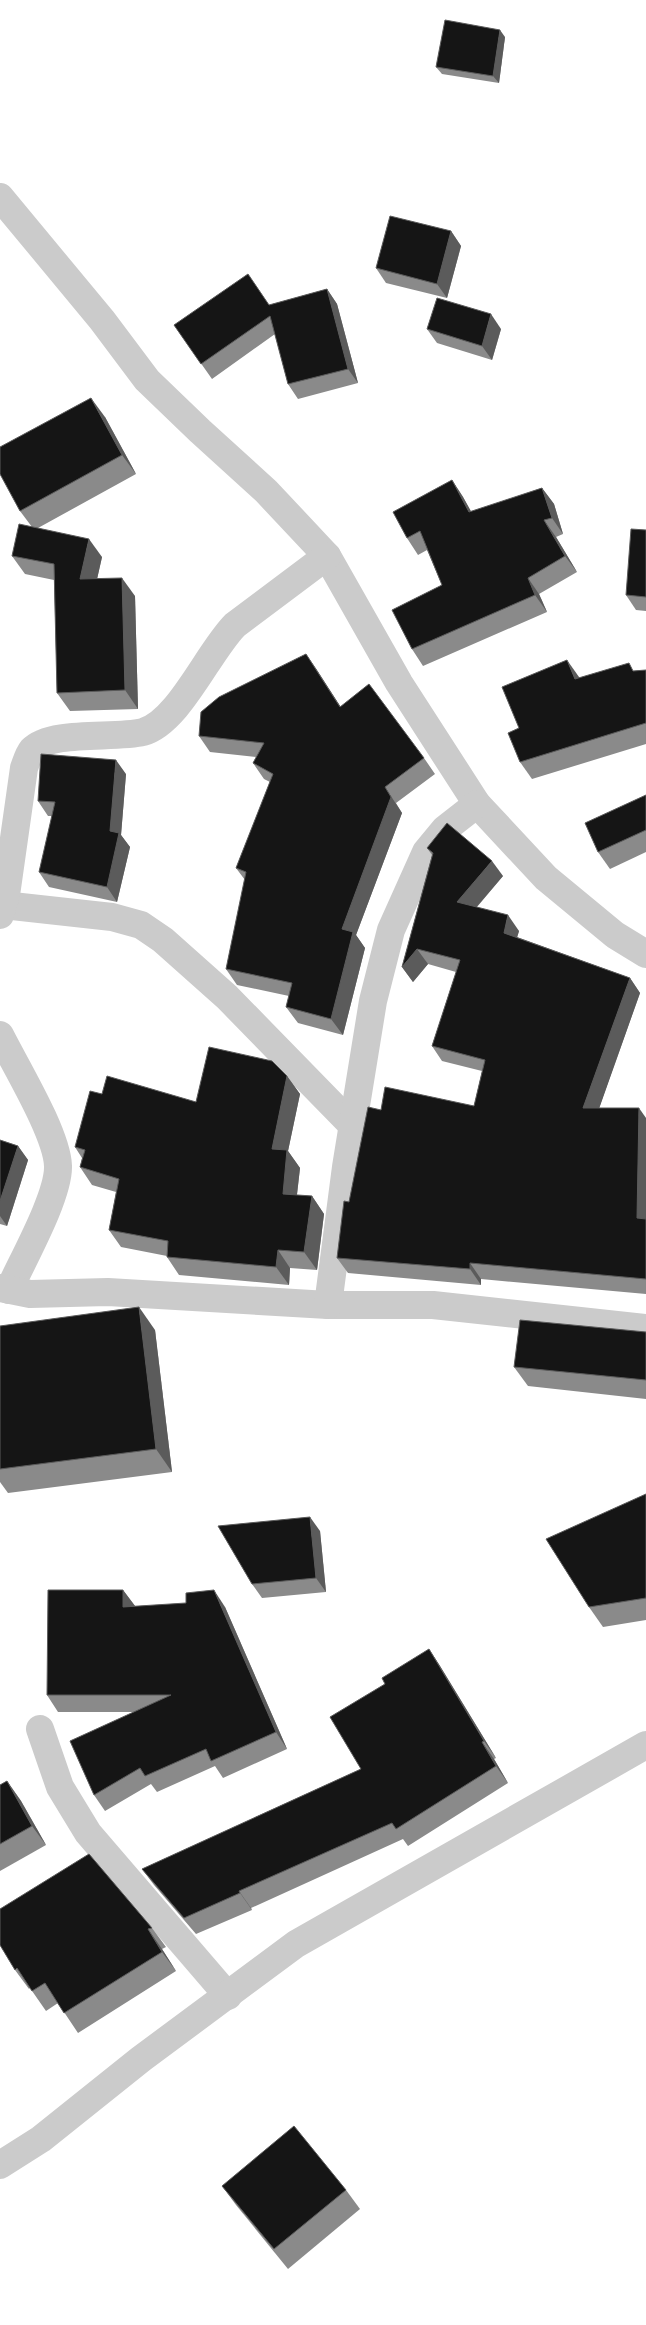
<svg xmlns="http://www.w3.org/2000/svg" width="646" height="2325" viewBox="0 0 646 2325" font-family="'Sofia Sans Condensed',sans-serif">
	<rect width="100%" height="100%" fill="#fff"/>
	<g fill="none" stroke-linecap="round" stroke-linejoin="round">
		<!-- street -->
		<g stroke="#cbcbcb" stroke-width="28">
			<polyline points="0,197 102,320 147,380 200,431 266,491 327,556 399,683 477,804 546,878 615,935 646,954"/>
			<polyline points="3,905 112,917 141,925 163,940 227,997 353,1126"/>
			<path d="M0,915L6,895L24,768C26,763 28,755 32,750C51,730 115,739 143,732C179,722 208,652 235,625L327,556"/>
			<path d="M0,1035C16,1067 57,1134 58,1166C59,1196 22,1261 9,1290"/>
			<polyline points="0,1288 30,1294 108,1292 328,1305 433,1305 646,1328"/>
			<polyline points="328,1305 346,1167 373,1001 391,930 426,852 445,829 477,804"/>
			<polyline points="40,1729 60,1787 88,1833 228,1996"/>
			<polyline points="0,2165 41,2139 141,2059 296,1944 646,1745"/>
		</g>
	</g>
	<!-- wall -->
	<g fill="#8a8a8a">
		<polygon points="505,37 499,83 442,74 436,67"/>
		<polygon points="451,231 461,246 447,298 386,283 376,268"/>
		<polygon points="327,289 337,304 358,383 298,399 288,384 275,334 212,379 174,325 269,305"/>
		<polygon points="427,329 501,329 492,360 437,343"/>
		<polygon points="105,417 136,474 38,528 102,557 97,579 135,596 138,709 70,711 57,693 54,580 25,574 12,556 32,527 20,511"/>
		<polygon points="452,480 463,497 471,512 542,488 554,504 563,534 556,537 577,572 539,594 547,612 423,666 412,649 442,585 427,550 418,555 407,538"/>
		<polygon points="646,530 646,611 636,610 626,595"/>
		<polygon points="306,654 340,706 424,758 435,774 396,803 402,813 356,935 365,948 343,1035 298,1023 286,1007 289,996 237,985 226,969 245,880 236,868 270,782 264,779 253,763 256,757 210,752 199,736"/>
		<polygon points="646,670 646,744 532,779 520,762 519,728 579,678 634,671"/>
		<polygon points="126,774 121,835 130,847 117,902 49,887 39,872 52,816 48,816 38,801"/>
		<polygon points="646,795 646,852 610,869 598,852"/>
		<polygon points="427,848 503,876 477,907 519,931 517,937 630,978 640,993 599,1108 646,1118 646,1294 481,1279 481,1285 348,1273 337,1258 349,1202 381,1110 474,1106 482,1071 442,1061 432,1046 456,972 428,964 413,982 402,967 432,855"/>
		<polygon points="287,1076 300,1094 288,1151 300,1168 297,1195 312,1196 324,1214 317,1270 290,1268 289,1285 179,1275 167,1257 167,1256 121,1247 109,1230 116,1192 92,1185 80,1167 82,1158 75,1147 102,1094 196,1102"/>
		<polygon points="0,1140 18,1146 28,1160 7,1226 0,1224"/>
		<polygon points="0,1326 155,1330 172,1472 8,1493 0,1482"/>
		<polygon points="646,1332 646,1399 528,1386 514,1367"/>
		<polygon points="646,1494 646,1620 603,1627 589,1607"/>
		<polygon points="320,1531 326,1592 262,1598 252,1584"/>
		<polygon points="123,1590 135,1606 225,1607 287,1749 223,1778 215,1766 157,1792 151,1784 105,1811 94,1795 135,1712 58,1712 47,1695"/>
		<polygon points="429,1649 440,1666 496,1758 494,1759 508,1783 408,1846 403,1839 251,1908 252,1910 196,1934 154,1885 142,1869 361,1769 385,1684"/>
		<polygon points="7,1781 21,1801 46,1845 0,1871 0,1785"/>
		<polygon points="152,1928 166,1947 162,1949 176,1971 78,2033 58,2003 46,2011 30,1988 29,1989 15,1970 0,1945"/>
		<polygon points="222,2186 346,2190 360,2209 288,2269 236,2205"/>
	</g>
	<!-- shaded-wall -->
	<g fill="#5b5b5b">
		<polygon points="500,30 505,37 499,83 493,76"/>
		<polygon points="451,231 461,246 447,298 437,284"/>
		<polygon points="327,289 337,304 358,383 348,369"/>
		<polygon points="491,314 501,329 492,360 482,346"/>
		<polygon points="91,398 105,417 136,474 122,455"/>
		<polygon points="452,480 463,497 481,529 469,512"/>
		<polygon points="542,488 554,504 563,534 552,518"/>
		<polygon points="544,520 556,537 577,572 565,556"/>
		<polygon points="89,539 102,557 93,597 80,579"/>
		<polygon points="122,578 135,596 138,709 125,690"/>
		<polygon points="528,578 539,594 547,612 535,595"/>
		<polygon points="306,654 317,670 351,723 340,707"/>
		<polygon points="567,660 579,677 587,696 575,679"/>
		<polygon points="116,760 126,774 121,835 130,847 117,902 107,887 110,831"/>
		<polygon points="385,787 402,813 356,935 365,948 343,1035 331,1019 342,929"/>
		<polygon points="492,861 503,876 468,917 457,902"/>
		<polygon points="508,915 519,931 514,948 504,933"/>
		<polygon points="417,949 428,964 413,982 402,967"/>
		<polygon points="630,978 640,993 594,1123 583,1108"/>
		<polygon points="287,1076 300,1094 288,1151 300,1168 295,1211 283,1194 272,1149"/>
		<polygon points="639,1108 646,1118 646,1231 637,1218"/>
		<polygon points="18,1146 28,1160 7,1226 0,1216 0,1201"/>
		<polygon points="312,1196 324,1214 317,1270 304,1252"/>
		<polygon points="278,1250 290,1268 289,1285 276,1267"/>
		<polygon points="470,1263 481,1279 481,1285 470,1269"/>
		<polygon points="139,1307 155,1330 172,1472 156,1449"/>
		<polygon points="310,1517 320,1531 326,1592 316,1578"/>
		<polygon points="123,1590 135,1606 123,1607"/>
		<polygon points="214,1590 225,1607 287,1749 276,1732"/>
		<polygon points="429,1649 440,1666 496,1758 484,1741"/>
		<polygon points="482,1742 494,1759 508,1783 496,1766"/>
		<polygon points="7,1781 21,1801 46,1845 32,1826"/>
		<polygon points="239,1891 251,1908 252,1910 240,1893"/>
		<polygon points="148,1929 162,1949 176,1971 162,1952"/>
	</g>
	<!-- building -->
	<g fill="#151515" stroke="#5b5b5b">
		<polygon points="445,20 500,30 493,76 436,67"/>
		<polygon points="390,216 451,231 437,284 376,268"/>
		<polygon points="248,274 269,305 327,289 348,369 288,384 270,316 201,364 174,325"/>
		<polygon points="437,298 491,314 482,346 427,329"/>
		<polygon points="91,398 122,455 20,511 0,474 0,447"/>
		<polygon points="452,480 469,512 542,488 552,518 544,520 565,556 528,578 535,595 412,649 392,610 442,585 420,531 407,538 393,512"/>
		<polygon points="19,524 89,539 80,579 122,578 125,690 57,693 54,564 12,556"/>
		<polygon points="631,529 646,530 646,597 626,595"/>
		<polygon points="306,654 340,707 369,684 424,758 385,787 391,797 342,929 353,932 331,1019 286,1007 292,983 226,969 246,872 236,868 273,774 253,763 264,743 199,736 201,712 219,697"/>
		<polygon points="567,660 575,679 629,663 633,671 646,670 646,723 520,762 508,733 519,728 502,687"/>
		<polygon points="41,754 116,760 110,831 119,833 107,887 39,872 55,802 38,801"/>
		<polygon points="646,795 646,830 598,852 585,823"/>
		<polygon points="447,823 492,861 457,902 508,915 504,933 630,978 583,1108 639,1108 637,1218 646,1219 646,1279 470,1263 470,1269 337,1258 344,1201 349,1202 368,1107 381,1110 385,1087 474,1106 485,1060 432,1046 460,960 417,949 402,967 433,853 427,848"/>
		<polygon points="209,1047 272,1061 287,1076 272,1149 287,1150 283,1194 312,1196 304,1252 278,1250 276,1267 167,1257 168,1241 109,1230 119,1179 80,1167 85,1150 75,1147 90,1091 102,1094 107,1076 196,1102"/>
		<polygon points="0,1140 18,1146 0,1201"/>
		<polygon points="139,1307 156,1449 0,1469 0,1326"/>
		<polygon points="520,1320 646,1332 646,1380 514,1367"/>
		<polygon points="646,1494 646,1598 589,1607 546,1539"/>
		<polygon points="310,1517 316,1578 252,1584 218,1526"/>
		<polygon points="48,1590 123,1590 123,1607 186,1603 186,1593 214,1590 276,1732 211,1761 206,1749 145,1776 140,1768 94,1795 70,1741 171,1695 47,1695"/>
		<polygon points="429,1649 484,1741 482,1742 496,1766 396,1829 392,1823 239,1891 240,1893 184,1918 142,1869 361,1769 330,1717 385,1684 382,1678"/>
		<polygon points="7,1781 32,1826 0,1844 0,1785"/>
		<polygon points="89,1854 152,1928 148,1929 162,1952 64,2013 45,1983 32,1991 17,1968 15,1970 0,1945 0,1909"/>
		<polygon points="294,2126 346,2190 274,2249 222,2186"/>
	</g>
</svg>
